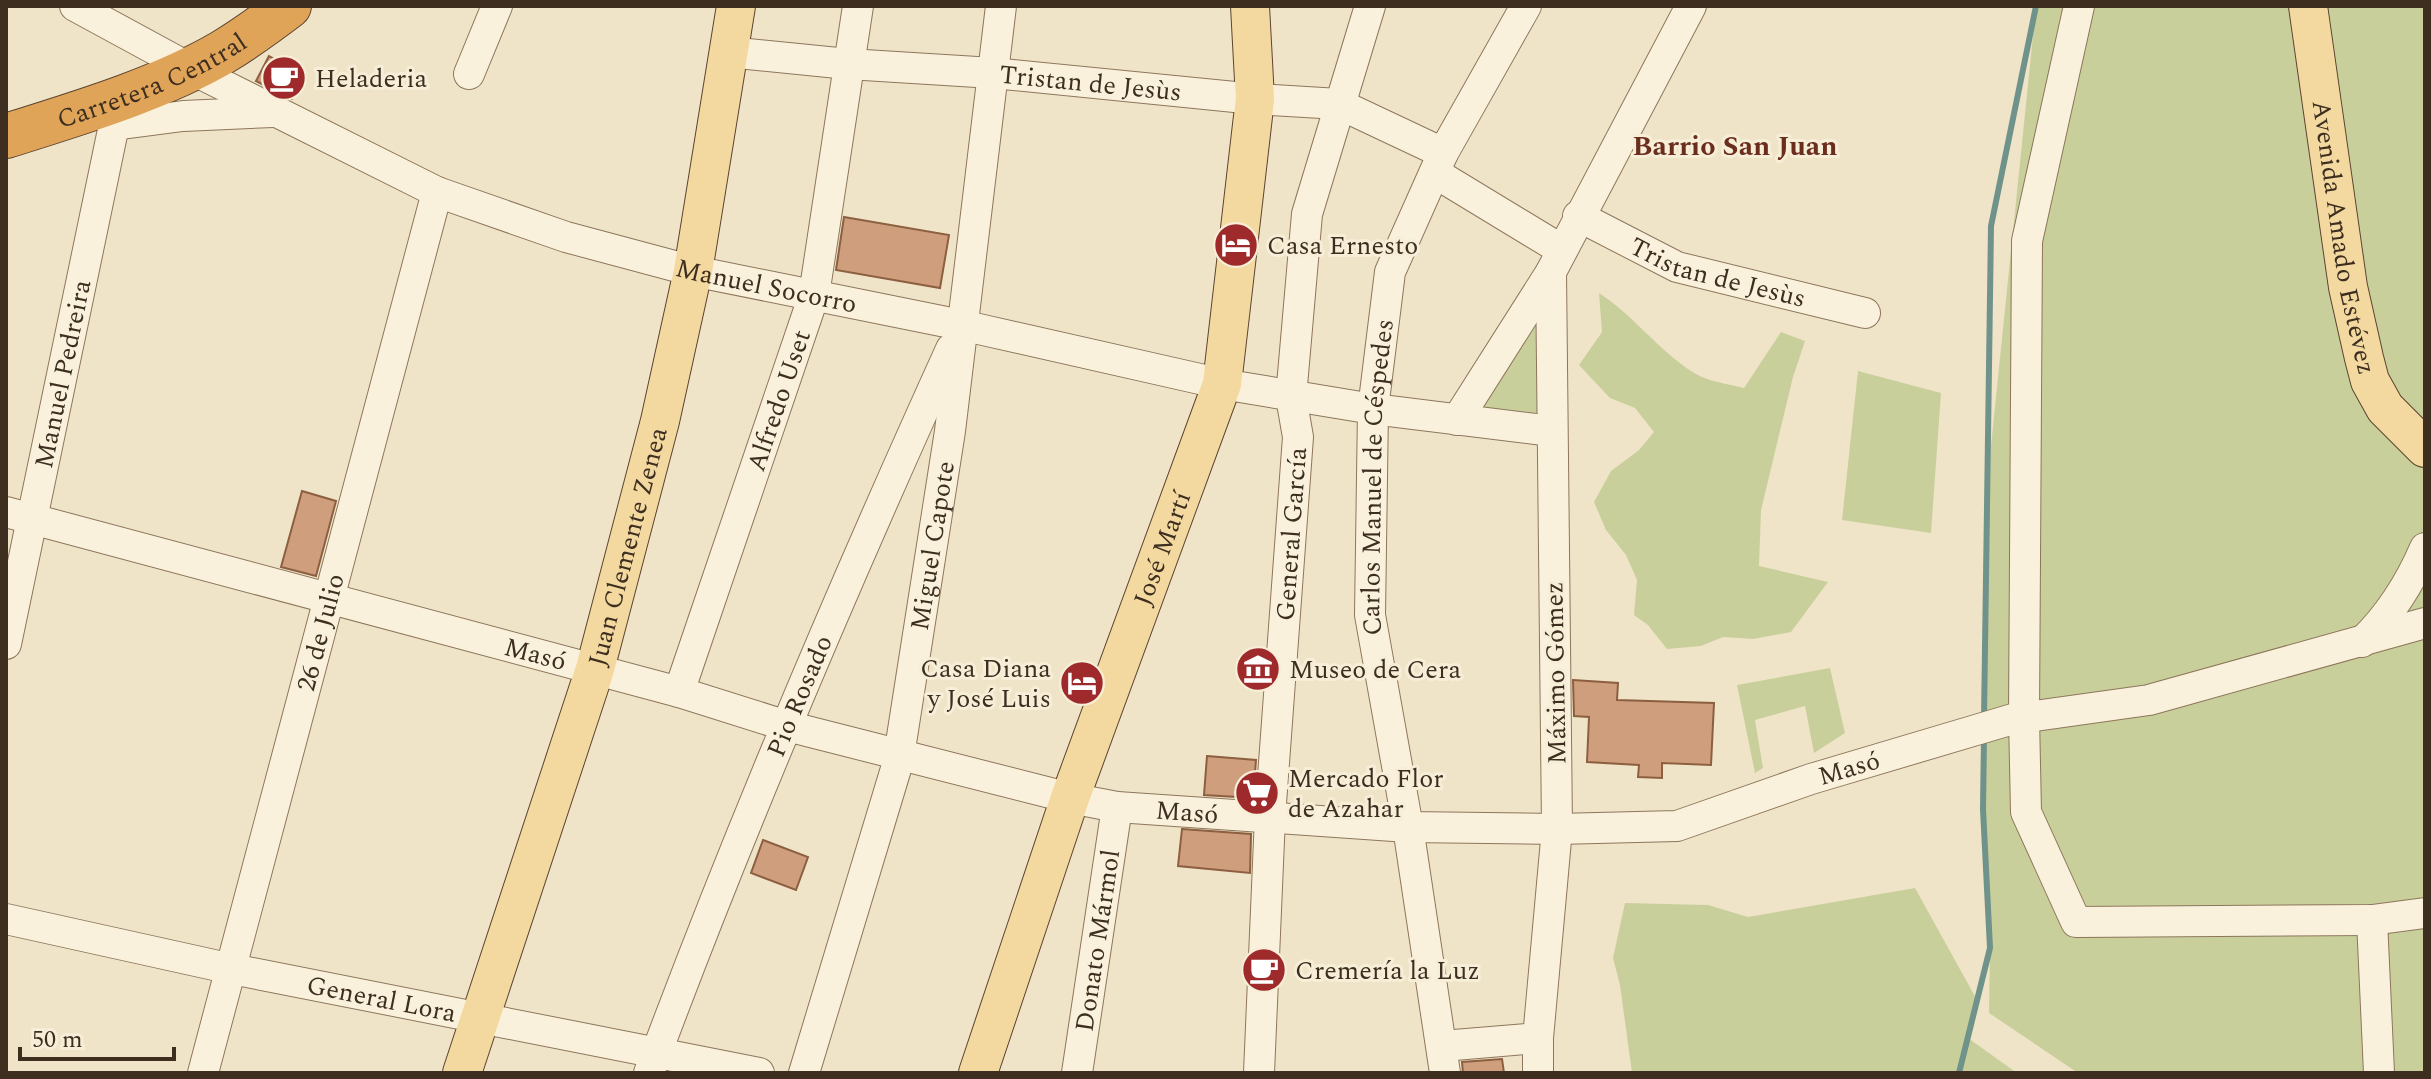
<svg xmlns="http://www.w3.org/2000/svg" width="2431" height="1079" viewBox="0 0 2431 1079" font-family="Spectral,serif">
	<rect width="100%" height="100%" fill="#f0e4c8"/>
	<!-- green -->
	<g fill="#c9cf9b">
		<polygon points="2036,6 2425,6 2425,1073 2078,1073 1989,1013 1990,948 1983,809 1987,485"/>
		<path d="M1599,293C1635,316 1659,352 1696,374C1710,382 1729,384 1744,388L1781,332L1805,341L1793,377L1761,510L1759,566L1828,582L1791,632L1753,639L1723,637L1701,646L1667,649L1648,625L1634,615L1637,580L1626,555L1606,530L1594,502L1611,471L1639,450L1654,432L1635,408L1610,398L1579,365L1602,332Z"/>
		<polygon points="1541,303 1543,423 1480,412"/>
		<polygon points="1858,371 1941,393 1931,533 1842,520"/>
		<polygon points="1830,668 1845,733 1814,753 1805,706 1755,720 1763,768 1755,773 1737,685"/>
		<polygon points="1915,888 1977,1000 1968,1038 2017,1073 1632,1073 1620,985 1613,958 1625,903 1708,905 1748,917"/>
	</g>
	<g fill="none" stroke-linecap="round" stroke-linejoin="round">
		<!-- stream -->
		<g stroke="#6f938a" stroke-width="6">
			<polyline points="1984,718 1991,226 2036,6"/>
			<polyline points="1959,1073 1990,948 1983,809 1984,737"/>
		</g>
	</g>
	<!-- building -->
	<g fill="#cf9f7d" stroke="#8d5f41" stroke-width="2">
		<polygon points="269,56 304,76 292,99 256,81"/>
		<polygon points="844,217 949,235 940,288 836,270"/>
		<polygon points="302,491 336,501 316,576 281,567"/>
		<polygon points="1573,680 1618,683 1617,700 1714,703 1711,765 1662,763 1662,778 1638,777 1639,765 1587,762 1589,717 1574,716"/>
		<polygon points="1207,756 1256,760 1253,798 1204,795"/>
		<polygon points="1182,829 1251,834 1250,873 1178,866"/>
		<polygon points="763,840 808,857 796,890 751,873"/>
		<polygon points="1502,1059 1504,1073 1463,1073 1462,1062"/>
	</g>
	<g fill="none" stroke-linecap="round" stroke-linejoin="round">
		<!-- minor casing -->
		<g stroke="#8d765c" stroke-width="32">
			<g id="minor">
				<path id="s1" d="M75,6L191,69L437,192L566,237L693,271L961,325L1222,384L1373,409L1552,431"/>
				<polyline points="2079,6 2027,241 2024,717 2026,812 2076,922 2372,920 2425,913"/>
				<path id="s2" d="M728,52L848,64L993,73L1255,99L1339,104L1443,153"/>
				<polyline points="469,74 497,6"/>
				<polyline points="114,125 183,116 273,112"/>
				<polyline points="1435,173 1562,250"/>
				<path id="s3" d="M1578,216L1677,267L1865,313"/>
				<polyline points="1457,420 1551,272 1691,6"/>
				<path id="s4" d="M6,512L679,692L787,726L1070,798L1117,807L1408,827L1557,829L1677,826L1811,779L2013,719L2149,700L2425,623"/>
				<path d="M2362,642C2390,615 2410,583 2425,548"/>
				<path id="s5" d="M6,644L114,125L108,102"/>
				<path id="s6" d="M679,692L814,295L858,6"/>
				<path id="s7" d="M6,919L232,969L759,1073"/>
				<polyline points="2372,920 2379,1073"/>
				<polyline points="1442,1046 1538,1038"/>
				<path id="s8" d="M203,1073L437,192"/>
				<path id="s9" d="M649,1073C740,828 843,587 951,349"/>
				<path id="s10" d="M804,1073L898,762L950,431L1001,6"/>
				<path id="s11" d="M1077,1073L1117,807"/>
				<path id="s12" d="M1259,1073L1270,817L1298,437L1291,397L1307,214L1370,6"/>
				<path id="s13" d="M1445,1073L1408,827L1370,615L1373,409L1390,272L1443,153L1526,6"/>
				<polyline points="1538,1073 1538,1038 1557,829 1551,272"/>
			</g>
		</g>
		<!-- major casing -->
		<g stroke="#5b4430" stroke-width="40">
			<g id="major">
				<path id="s14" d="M2308,6L2348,287L2364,358L2370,381L2385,408L2425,448"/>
				<path id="s15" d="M462,1073L595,669L660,421L693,271L736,6"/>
				<path id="s16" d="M978,1073L1070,798L1222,384L1255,99L1250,6"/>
			</g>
		</g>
		<!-- highway casing -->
		<g stroke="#5b4430" stroke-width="46">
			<g id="highway">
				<path id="s17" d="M6,136C76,114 160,89 223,52C246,38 268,22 289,6"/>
			</g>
		</g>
		<!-- minor -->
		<use href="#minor" stroke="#faf1dc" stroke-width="30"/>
		<!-- major -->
		<use href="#major" stroke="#f3d9a0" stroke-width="38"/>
		<!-- highway -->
		<use href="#highway" stroke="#e0a458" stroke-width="44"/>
	</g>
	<!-- icons -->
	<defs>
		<g id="cafe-disc" transform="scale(2.3)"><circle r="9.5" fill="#9e2a2b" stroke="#f7eed8"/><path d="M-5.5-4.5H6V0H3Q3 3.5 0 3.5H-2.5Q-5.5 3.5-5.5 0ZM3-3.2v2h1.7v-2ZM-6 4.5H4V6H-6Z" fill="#fff"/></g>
		<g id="hotel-disc" transform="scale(2.3)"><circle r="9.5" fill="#9e2a2b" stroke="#f7eed8"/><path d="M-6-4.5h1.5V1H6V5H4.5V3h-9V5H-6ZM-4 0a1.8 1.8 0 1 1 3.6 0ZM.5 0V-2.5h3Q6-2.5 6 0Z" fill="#fff"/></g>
		<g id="museum-disc" transform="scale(2.3)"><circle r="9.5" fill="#9e2a2b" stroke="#f7eed8"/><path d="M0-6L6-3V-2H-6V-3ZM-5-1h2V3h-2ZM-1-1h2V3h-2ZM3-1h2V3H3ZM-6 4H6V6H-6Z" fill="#fff"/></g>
		<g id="supermarket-disc" transform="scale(2.3)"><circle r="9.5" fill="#9e2a2b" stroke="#f7eed8"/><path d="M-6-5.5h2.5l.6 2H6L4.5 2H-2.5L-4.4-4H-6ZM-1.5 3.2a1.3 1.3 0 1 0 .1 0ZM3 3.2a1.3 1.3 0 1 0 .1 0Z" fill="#fff"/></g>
	</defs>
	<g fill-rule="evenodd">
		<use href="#cafe-disc" x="284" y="78"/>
		<use href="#hotel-disc" x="1236" y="245"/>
		<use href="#museum-disc" x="1258" y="669"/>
		<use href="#hotel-disc" x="1082" y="683"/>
		<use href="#supermarket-disc" x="1257" y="793"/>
		<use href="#cafe-disc" x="1264" y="970"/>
	</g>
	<g text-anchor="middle" stroke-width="6" stroke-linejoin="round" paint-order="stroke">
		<!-- street labels -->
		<g font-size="26" fill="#3d2e20" stroke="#f7eed8">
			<text dy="9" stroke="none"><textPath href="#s17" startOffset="156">Carretera Central</textPath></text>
			<text dy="9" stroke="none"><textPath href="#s2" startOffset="364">Tristan de Jesùs</textPath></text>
			<text dy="9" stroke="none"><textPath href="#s14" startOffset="234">Avenida Amado Estévez</textPath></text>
			<text dy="9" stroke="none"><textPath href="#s3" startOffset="152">Tristan de Jesùs</textPath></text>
			<text dy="9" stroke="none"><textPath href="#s1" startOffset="750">Manuel Socorro</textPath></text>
			<text dy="9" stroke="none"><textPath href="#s5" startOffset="276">Manuel Pedreira</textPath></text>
			<text dy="9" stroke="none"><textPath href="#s6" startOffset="308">Alfredo Uset</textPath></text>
			<text dy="9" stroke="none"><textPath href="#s13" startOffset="602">Carlos Manuel de Céspedes</textPath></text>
			<text dy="9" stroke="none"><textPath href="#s12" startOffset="540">General García</textPath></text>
			<text dy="9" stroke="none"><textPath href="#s15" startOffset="552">Juan Clemente Zenea</textPath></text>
			<text dy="9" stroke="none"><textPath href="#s10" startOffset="544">Miguel Capote</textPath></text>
			<text dy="9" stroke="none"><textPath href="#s16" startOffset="556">José Martí</textPath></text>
			<text dy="9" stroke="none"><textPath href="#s8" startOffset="456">26 de Julio</textPath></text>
			<text dy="9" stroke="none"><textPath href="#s4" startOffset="548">Masó</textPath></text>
			<text transform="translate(1555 673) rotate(-91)" y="9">Máximo Gómez</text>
			<text dy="9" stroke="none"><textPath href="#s9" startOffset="406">Pio Rosado</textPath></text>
			<text dy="9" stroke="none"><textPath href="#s4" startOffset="1892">Masó</textPath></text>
			<text dy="9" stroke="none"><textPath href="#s4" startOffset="1220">Masó</textPath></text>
			<text dy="9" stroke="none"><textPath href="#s11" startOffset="134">Donato Mármol</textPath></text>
			<text dy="9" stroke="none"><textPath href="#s7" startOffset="384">General Lora</textPath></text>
		</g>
		<!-- poi labels -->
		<g font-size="26" fill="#3d2e20" stroke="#f7eed8" text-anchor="start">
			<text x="315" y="87">Heladeria</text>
			<text x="1267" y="254">Casa Ernesto</text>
			<text x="1051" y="677" text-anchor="end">Casa Diana<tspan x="1051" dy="30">y José Luis</tspan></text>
			<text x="1289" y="678">Museo de Cera</text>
			<text x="1288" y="787">Mercado Flor<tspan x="1288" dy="30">de Azahar</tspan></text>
			<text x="1295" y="979">Cremería la Luz</text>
		</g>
		<!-- neighbourhood labels -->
		<g font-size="28" font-weight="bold" fill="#6b2e1e" stroke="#f7eed8">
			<text x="1735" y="155">Barrio San Juan</text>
		</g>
	</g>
	<!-- border -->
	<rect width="2431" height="1079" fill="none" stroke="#3d2e20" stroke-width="16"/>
	<!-- scale -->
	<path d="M20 1047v12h154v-12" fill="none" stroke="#3d2e20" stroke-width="4"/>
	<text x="32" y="1047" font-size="24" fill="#3d2e20" stroke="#f7eed8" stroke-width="6" paint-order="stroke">50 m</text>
</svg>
